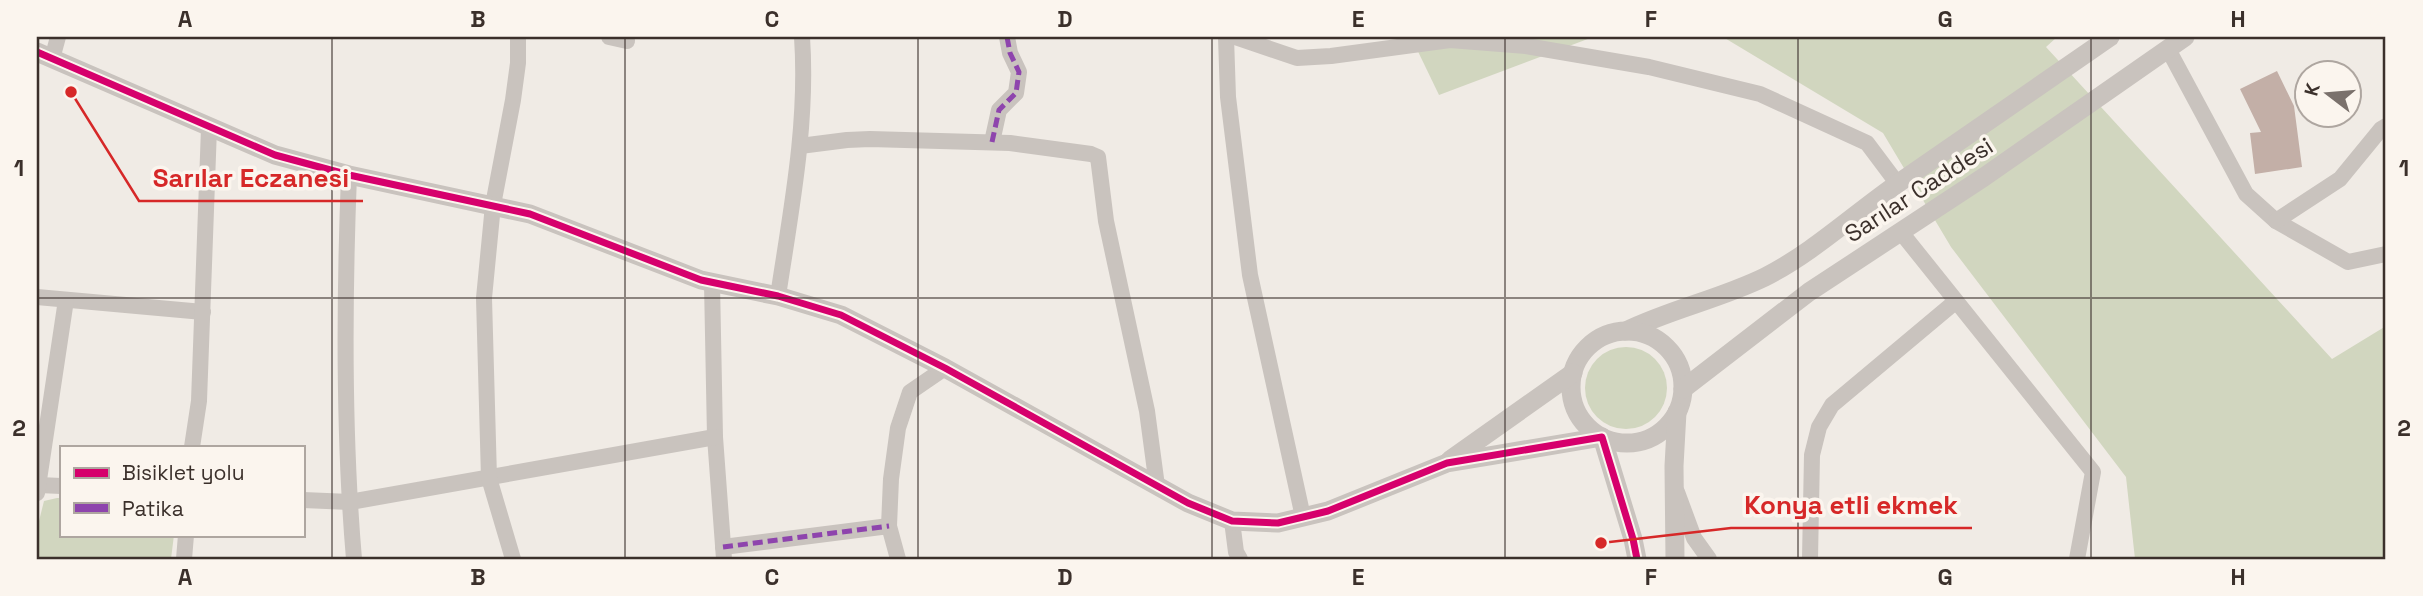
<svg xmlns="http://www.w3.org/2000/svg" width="2423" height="596" viewBox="0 0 2423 596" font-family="'Space Grotesk',sans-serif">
	<rect width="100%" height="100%" fill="#f0ebe5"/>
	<!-- green -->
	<g fill="#d1d6bf">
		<polygon points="1411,37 1593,37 1439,95"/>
		<polygon points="1723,37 2057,37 2046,47 2332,359 2386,326 2386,559 2135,559 2126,477 1951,247 1883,133"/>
		<circle cx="1626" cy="388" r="41"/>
		<polygon points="57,498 61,498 61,535 174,535 171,559 37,559 37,529 44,501"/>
	</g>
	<!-- building -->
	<polygon fill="#c3afa7" points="2277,71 2294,106 2302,167 2255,174 2250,133 2261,132 2240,89"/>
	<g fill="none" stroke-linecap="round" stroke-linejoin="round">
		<!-- minor -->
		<g stroke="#c9c3be" stroke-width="16">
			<polyline points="609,37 627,41"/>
			<polyline points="1226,37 1228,97 1250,275 1303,517"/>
			<polyline points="1235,37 1297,58 1331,56 1450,40 1526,46 1649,67 1760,94 1867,143 1897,183"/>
			<polyline points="2168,49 2246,194 2276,221 2348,262 2386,254"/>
			<polyline points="52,59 58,37"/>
			<polyline points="992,142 999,110 1016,93 1019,72 1010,53 1007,37"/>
			<polyline points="800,146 847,140 870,139 1010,143 1091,154 1098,157 1106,221 1147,411 1157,486"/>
			<path d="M349,175C344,303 343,431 354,559"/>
			<polyline points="2276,221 2340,179 2381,129 2386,126"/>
			<polyline points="1900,231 2093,472 2077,559"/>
			<polyline points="712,283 715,437 724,559"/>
			<path d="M778,296C791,210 808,124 802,37"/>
			<polyline points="37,297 203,312"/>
			<polyline points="192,447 199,401 209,128"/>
			<polyline points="39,485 61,486"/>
			<polyline points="1677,492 1694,538 1709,559"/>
			<polyline points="37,493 66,300"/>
			<polyline points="303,500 350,502 715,437"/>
			<polyline points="1232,521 1236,552 1240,559"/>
			<polyline points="723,547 889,526"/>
			<polyline points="184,559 186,535"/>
			<polyline points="513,559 489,478 484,298 493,205 513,100 518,63 518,37"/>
			<polyline points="898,559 889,526 891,479 898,428 910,392 945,368"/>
			<polyline points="1810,559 1812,455 1819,427 1832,405 1955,302"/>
		</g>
		<!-- tertiary -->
		<g stroke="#c9c3be" stroke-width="19">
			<polyline points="37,52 275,155 349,175 530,214 701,280 778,296 841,315 945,368 1188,503 1232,521 1278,523 1328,511 1447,463 1602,437 1633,539 1637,559"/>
			<path d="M1626,331C1671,309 1720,299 1765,277C1814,252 1855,213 1900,182C1970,133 2040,85 2110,37"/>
			<circle cx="1627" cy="387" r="56"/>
			<polyline points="1683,389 1809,292 1984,177 2185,37"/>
			<polyline points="1450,460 1573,373"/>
			<polyline points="1675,559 1674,466 1677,412"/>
		</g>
		<!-- quiet -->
		<g stroke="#8e44ad" stroke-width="5" stroke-dasharray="10 5" stroke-linecap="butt">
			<polyline points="992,142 999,110 1016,93 1019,72 1010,53 1007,37"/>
			<polyline points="723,547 889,526"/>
		</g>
		<!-- cycleway casing -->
		<g stroke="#fbf5ee" stroke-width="11">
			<polyline id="cycleway" points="37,52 275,155 349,175 530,214 701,280 778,296 841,315 945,368 1188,503 1232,521 1278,523 1328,511 1447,463 1602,437 1633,539 1637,559"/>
		</g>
		<!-- cycleway -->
		<use href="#cycleway" stroke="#d6006c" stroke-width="7"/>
	</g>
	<!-- grid -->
	<path fill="none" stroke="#3b302b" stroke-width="2" stroke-opacity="0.55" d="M332,37V559M625,37V559M918,37V559M1212,37V559M1505,37V559M1798,37V559M2091,37V559M37,298H2386"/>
	<g text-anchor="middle" stroke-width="7" stroke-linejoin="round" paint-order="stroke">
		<!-- street labels -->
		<g font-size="24" fill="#3b302b" stroke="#fbf5ee">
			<text transform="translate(1919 190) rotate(-33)" y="8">Sarılar Caddesi</text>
		</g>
	</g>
	<!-- callouts -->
	<path fill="none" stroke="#d62828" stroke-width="2.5" d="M71 92L139 201H363M1601 543L1731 528H1972"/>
	<g fill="#d62828" stroke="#fbf5ee" stroke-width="2.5">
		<circle cx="71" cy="92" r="7"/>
		<circle cx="1601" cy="543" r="7"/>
	</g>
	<g font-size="26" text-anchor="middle" font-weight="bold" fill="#d62828" stroke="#fbf5ee" stroke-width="7" stroke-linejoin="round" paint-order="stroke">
		<text x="251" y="187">Sarılar Eczanesi</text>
		<text x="1851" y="514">Konya etli ekmek</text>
	</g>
	<!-- border -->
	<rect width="2423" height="596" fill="none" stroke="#fbf5ee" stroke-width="77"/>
	<!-- legend -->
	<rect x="60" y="446" width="245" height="91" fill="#fbf5ee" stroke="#aea6a0" stroke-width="2"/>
	<rect x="74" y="468" width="35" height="10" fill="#d6006c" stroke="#aea6a0" stroke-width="2"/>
	<text x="122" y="480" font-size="21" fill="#3b302b">Bisiklet yolu</text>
	<rect x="74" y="503" width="35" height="10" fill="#8e44ad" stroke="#aea6a0" stroke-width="2"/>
	<text x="122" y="516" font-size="21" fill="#3b302b">Patika</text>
	<!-- north arrow -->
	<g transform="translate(2328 94) rotate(286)"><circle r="33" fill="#fbf5ee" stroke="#aea6a0" stroke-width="2"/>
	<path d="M0-5L12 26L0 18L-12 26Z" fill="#7a716c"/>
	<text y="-10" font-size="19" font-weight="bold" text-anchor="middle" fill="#3b302b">K</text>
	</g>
	<rect x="38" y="38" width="2346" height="520" fill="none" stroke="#3b302b" stroke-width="2.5"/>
	<g font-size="23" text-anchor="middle" font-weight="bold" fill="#3b302b">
		<text x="185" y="27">A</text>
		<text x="478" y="27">B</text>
		<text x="772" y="27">C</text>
		<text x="1065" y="27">D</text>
		<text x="1358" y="27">E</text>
		<text x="1651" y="27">F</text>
		<text x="1945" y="27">G</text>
		<text x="2238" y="27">H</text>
		<text x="19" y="176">1</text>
		<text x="2404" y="176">1</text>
		<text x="19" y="436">2</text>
		<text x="2404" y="436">2</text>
		<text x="185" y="585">A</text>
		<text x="478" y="585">B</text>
		<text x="772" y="585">C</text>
		<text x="1065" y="585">D</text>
		<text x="1358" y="585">E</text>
		<text x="1651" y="585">F</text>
		<text x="1945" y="585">G</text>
		<text x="2238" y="585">H</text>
	</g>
</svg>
